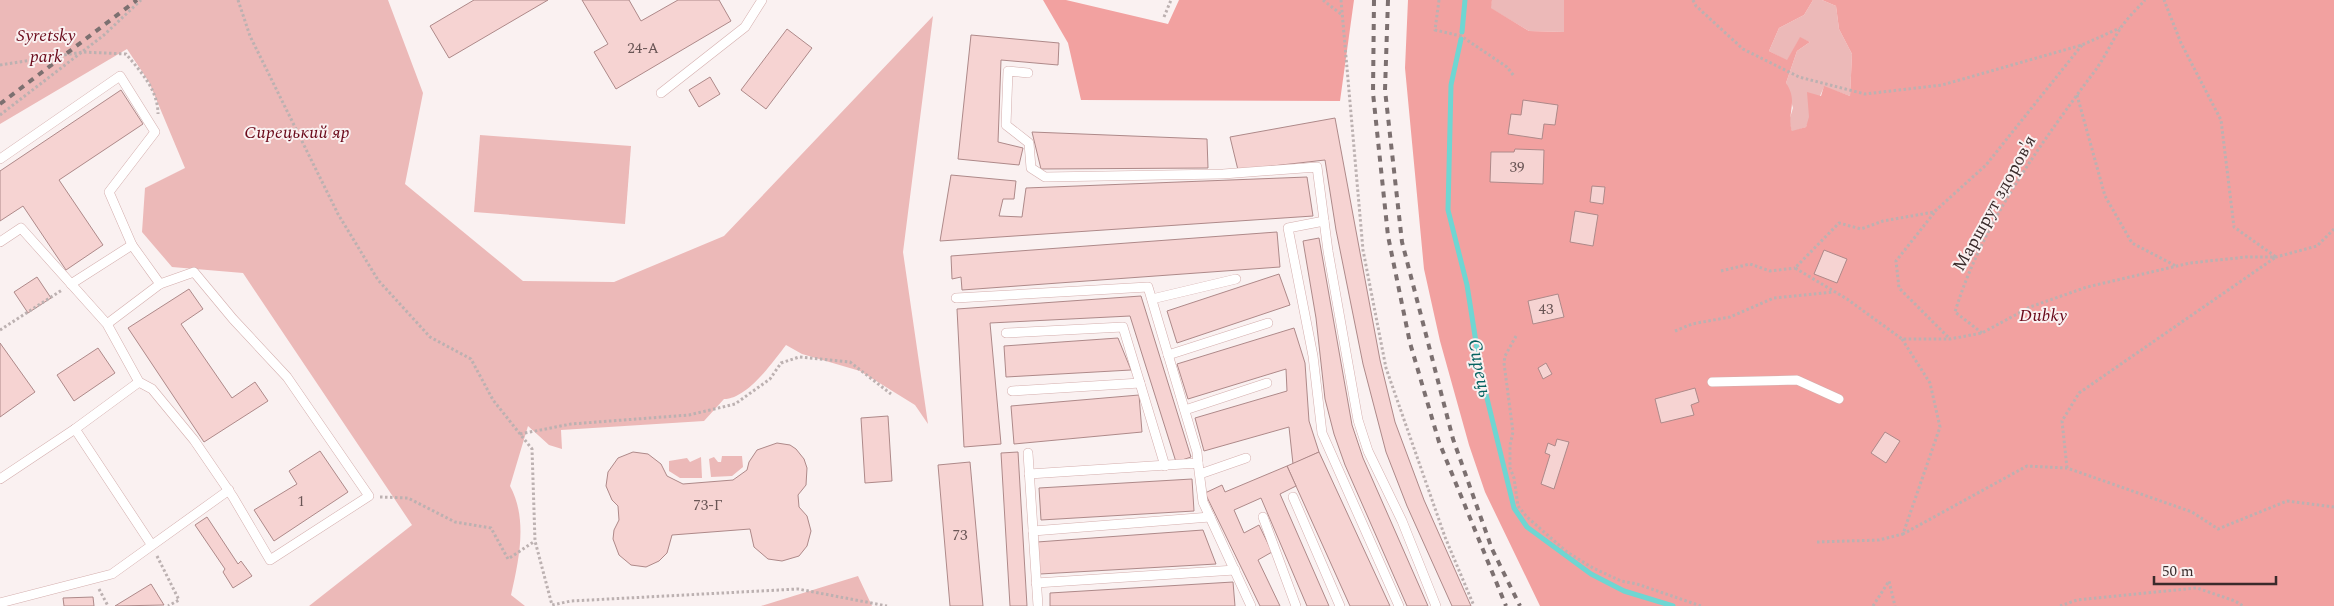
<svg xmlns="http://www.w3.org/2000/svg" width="2334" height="606" viewBox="0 0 2334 606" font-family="Spectral,serif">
	<rect width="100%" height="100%" fill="#faf1f1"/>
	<!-- green -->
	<g fill="#ecb9b8">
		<path d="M0,0H388L423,93L405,184L523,281L614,282L724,236L933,16L903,252L928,424L915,405L860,371L802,354L786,345C773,362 747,399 724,399L704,421L561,430L562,449L549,445L528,426L510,486C528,519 519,560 511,595L525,606H309L412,525L243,273L172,267L142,232L145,188L185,168L149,82L127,49L0,124Z"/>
		<polygon points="1492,0 1564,0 1564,32 1529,31 1490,8"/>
		<polygon points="1813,0 1822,0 1836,6 1839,29 1852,54 1850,96 1824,87 1806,127 1792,132 1789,121 1793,108 1786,83 1797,51 1810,42 1800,38 1787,61 1769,51 1779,28 1804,15"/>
		<polygon points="480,135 631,146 625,224 474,212"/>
		<polygon points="722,456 742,456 743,467 732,476 711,477 709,459 714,457 718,462 721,462"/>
		<polygon points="701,457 702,478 680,478 669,471 669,461 687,458 690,462"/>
		<polygon points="858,576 872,606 761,606"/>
	</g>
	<!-- forest -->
	<g fill="#f2a1a0">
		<polygon points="1043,0 1066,0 1168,24 1179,0 1354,0 1340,101 1081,100 1068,43"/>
		<path d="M1408,0H1492L1491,8L1529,31L1564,32V0H1813L1804,15L1779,28L1769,51L1787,60L1800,37L1810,42L1797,51L1786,83C1799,102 1786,113 1792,131L1806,127L1809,117L1807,92L1821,96L1824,86L1850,96L1852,54L1839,29L1836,6L1822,0H2334V606H1540L1485,492L1469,445L1440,341L1424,269L1405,68Z"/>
	</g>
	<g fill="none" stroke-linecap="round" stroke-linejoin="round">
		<!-- stream -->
		<g stroke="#6fd6d2" stroke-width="5">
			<polyline points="1462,32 1465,0"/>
			<polyline points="1461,39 1451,85 1448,210 1467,285 1481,374 1514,508 1527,527 1591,574 1624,591 1673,606"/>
		</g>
	</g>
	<!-- building -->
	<g fill="#f6d3d2" stroke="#ae8989">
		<polygon points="474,0 548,0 449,58 430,26"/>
		<polygon points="582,0 629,0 641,21 678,0 719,0 731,21 616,89 594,52 608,44"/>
		<polygon points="787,29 812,48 766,109 741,90"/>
		<polygon points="971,35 1059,43 1058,65 1001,60 998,142 1023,148 1019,165 958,159"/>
		<polygon points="710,77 720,94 699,107 689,90"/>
		<polygon points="121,90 143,124 59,180 103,245 66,270 23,206 0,221 0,171"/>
		<polygon points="1523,100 1558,105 1555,125 1544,124 1542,139 1508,134 1511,114 1521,115"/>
		<polygon points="1335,118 1380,360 1395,422 1424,500 1471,606 1452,606 1407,506 1386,452 1363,364 1336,230 1325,160 1238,170 1230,137"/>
		<polygon points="1032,132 1207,139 1208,168 1041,169"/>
		<polygon points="1515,149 1544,150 1543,184 1490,182 1491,152 1514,152"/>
		<polygon points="951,175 1016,181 1014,199 1003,199 999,216 1022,217 1026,188 1307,177 1313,216 940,241"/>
		<polygon points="1592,186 1605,187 1603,204 1590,202"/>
		<polygon points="1575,211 1598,215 1593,246 1570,242"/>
		<polygon points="1277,232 1280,267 962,290 961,277 952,279 951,256"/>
		<polygon points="1319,238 1352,425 1363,458 1428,606 1407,606 1345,465 1334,434 1325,399 1316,318 1303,241"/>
		<polygon points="1824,250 1847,259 1837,283 1814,274"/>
		<polygon points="1279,274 1290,305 1177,343 1167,311"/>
		<polygon points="37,277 51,298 28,313 14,292"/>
		<polygon points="189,289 203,309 181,324 232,398 255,382 268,401 204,442 128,328"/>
		<polygon points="1558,294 1564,317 1533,324 1528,301"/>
		<polygon points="1141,296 1191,457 1176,462 1130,316 990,323 1001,444 964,447 957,309"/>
		<polygon points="1294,328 1305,363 1309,421 1319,452 1293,464 1289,427 1204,451 1195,418 1287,391 1286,369 1188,399 1177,364"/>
		<polygon points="1118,338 1131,370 1006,377 1004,346"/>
		<polygon points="0,343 35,392 0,417"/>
		<polygon points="98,348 115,373 74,401 57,375"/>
		<polygon points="1546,363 1552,374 1543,379 1538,368"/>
		<polygon points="1695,388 1699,402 1691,405 1694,415 1661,423 1655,399"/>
		<polygon points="1139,395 1142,432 1014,444 1011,406"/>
		<polygon points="888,416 892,481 865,483 861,418"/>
		<polygon points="1885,432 1900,441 1886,463 1871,453"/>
		<polygon points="1557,439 1569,442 1554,489 1541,484 1550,455 1545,453 1548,443 1555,446"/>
		<polygon points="777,443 790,445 796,449 804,459 807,468 806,485 798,495 799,507 807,516 811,531 807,546 799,556 782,561 768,559 754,547 750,529 672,535 667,553 659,561 646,567 631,565 619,555 613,539 614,530 619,520 618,506 612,500 606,486 608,472 618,458 633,452 648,454 661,464 667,476 683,484 733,480 747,470 749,462 757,450"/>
		<polygon points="320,451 348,492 274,541 254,510 297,484 289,471"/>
		<polygon points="1018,452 1027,606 1010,606 1001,453"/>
		<polygon points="1319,452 1390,606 1350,606 1287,466"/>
		<polygon points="970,462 983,606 950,606 938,465"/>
		<polygon points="1287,466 1296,486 1280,494 1329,606 1307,606 1261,498 1234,510 1244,533 1259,525 1272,552 1258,560 1280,606 1260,606 1205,493 1222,485 1225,492"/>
		<polygon points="1192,479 1194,511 1041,520 1039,488"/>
		<polygon points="207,517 238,564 241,561 252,576 233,588 223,572 225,569 195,525"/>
		<polygon points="1203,530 1216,564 1040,574 1037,542"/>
		<polygon points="1233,582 1235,606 1050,606 1050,593"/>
		<polygon points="151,584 164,605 115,606"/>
		<polygon points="93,597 94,606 64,606 63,598"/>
	</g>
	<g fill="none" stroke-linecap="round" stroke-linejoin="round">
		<!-- service casing -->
		<g stroke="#d4aead" stroke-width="10">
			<g id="service">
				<polyline points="1028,73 1008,71 1006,125 1029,143 1031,168 1045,177 1223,174 1317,167 1328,251 1358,420 1368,451 1402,521 1436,606"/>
				<polyline points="661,93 745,27 762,0"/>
				<polyline points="0,159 120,76 155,132 109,192 132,245 160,284"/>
				<polyline points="1324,221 1288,228 1313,356 1322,433 1399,606"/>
				<polyline points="0,242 21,228 107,324 160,284 194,272 233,319 287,377 369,496 270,560 233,497 194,440 152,389 139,382 107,324"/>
				<polyline points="71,284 132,245"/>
				<polyline points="956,298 1148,287 1197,452 1198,463"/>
				<polyline points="1152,299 1236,279"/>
				<polyline points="1006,333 1123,327 1165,466"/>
				<polyline points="1168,355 1268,323"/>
				<polyline points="1712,382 1797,380 1839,399"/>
				<polyline points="1012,391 1140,383"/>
				<polyline points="1185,410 1267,383"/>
				<polyline points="75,429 151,544"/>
				<polyline points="1028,453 1038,606"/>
				<polyline points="1029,474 1198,463 1203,502 1251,606"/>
				<polyline points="1200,474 1246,458"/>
				<polyline points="0,479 75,429 139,382"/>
				<polyline points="1293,497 1340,606"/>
				<polyline points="1263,517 1296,606"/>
				<polyline points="1033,531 1210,517"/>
				<polyline points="1036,583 1235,570"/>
				<polyline points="0,603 112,574 229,490"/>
			</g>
		</g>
		<!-- path -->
		<g stroke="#bcb1b1" stroke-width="3" stroke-dasharray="2.5 2.5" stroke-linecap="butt">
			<polyline points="238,0 250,36 338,214 378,280 430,337 471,359 493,400 532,449 535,541 552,605 571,601 798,589 887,606"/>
			<polyline points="1323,0 1342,15"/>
			<polyline points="1341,0 1363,250 1386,368 1445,537 1474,606"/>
			<polyline points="1439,0 1435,30 1461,36 1507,67 1514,76"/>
			<polyline points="1693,0 1696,6 1743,49 1799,77 1865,94 1942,85 2082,45 2120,28"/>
			<polyline points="1164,17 1171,0"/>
			<polyline points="2082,45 1986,165 1934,212 1883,221 1861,229 1839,223 1795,268 1847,299 1902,339 1950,339 1982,333 2030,307 2087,287 2190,263 2246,257 2276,257 2317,246 2334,229"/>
			<path d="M0,65L83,52L126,54C141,72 158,90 158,114"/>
			<polyline points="2077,95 2105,196 2132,243 2176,266"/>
			<polyline points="0,115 104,35 141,0"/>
			<polyline points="1934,213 1896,261 1899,288 1950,339"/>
			<polyline points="1721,271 1750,264 1770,271 1795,268"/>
			<polyline points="0,330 62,290"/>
			<polyline points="1675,331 1692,324 1730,317 1774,298 1833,292"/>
			<path d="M1982,333L1955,312C1982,223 2042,142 2097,68C2106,55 2112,41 2120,29C2127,18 2137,9 2145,0"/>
			<polyline points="1516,336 1505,356 1504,363 1513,432 1510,445 1510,468 1514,478 1518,506 1527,517 1567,552 1593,568 1621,581 1637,584 1701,606"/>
			<polyline points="1902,339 1930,383 1940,427 1903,534 2027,466 2067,468 2192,512 2218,529 2287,501 2334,507"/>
			<polyline points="520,434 571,424 689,415 735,404 770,379 781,363 799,357 850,362 891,394"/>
			<polyline points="2067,468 2062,421 2079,393 2276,257 2234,227 2221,120 2181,43 2164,0"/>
			<polyline points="380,497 408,498 455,522 491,528 508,559 535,541"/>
			<polyline points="1817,542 1879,540 1903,534"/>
			<polyline points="157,556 179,600 168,606"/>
			<polyline points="99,589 108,606"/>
			<polyline points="1873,606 1889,581 1895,606"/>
			<polyline points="2060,606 2077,600 2197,588 2235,601 2243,606"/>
		</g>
		<!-- service -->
		<use href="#service" stroke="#fff" stroke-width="9"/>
		<!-- rail -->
		<g stroke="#7c7070" stroke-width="4" stroke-dasharray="6 6" stroke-linecap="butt">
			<polyline points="1374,0 1373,93 1388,236 1410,343 1439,442 1506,606"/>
			<polyline points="1388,0 1385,90 1402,242 1453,439 1492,549 1520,606"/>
			<polyline points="0,104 137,0"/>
		</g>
	</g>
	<g text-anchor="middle" stroke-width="4" stroke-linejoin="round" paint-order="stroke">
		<!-- number labels -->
		<g font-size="15" fill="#695555">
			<text x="643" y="53">24-А</text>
			<text x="1517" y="172">39</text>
			<text x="1546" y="314">43</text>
			<text x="301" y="506">1</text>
			<text x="708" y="510">73-Г</text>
			<text x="960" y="540">73</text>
		</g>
		<!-- park labels -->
		<g font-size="18" font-style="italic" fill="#6a091a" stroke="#faf1f1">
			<text x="46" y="41">Syretsky<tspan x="46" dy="21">park</tspan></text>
			<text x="297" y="138">Сирецький яр</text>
			<text x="2043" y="321">Dubky</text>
		</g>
		<!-- street labels -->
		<g font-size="18" fill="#3a2b2b" stroke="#faf1f1">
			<text transform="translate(1994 203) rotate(-61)" y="6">Маршрут здоров'я</text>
		</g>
		<!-- water labels -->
		<g font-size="19" font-style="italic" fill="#066361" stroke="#faf1f1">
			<text transform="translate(1481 368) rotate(79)" y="7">Сирець</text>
		</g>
	</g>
	<!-- scale -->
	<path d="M2154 576v8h122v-8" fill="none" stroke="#3a2b2b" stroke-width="2.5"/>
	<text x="2162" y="576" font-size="15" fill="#3a2b2b" stroke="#faf1f1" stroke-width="4" paint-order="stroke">50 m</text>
</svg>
